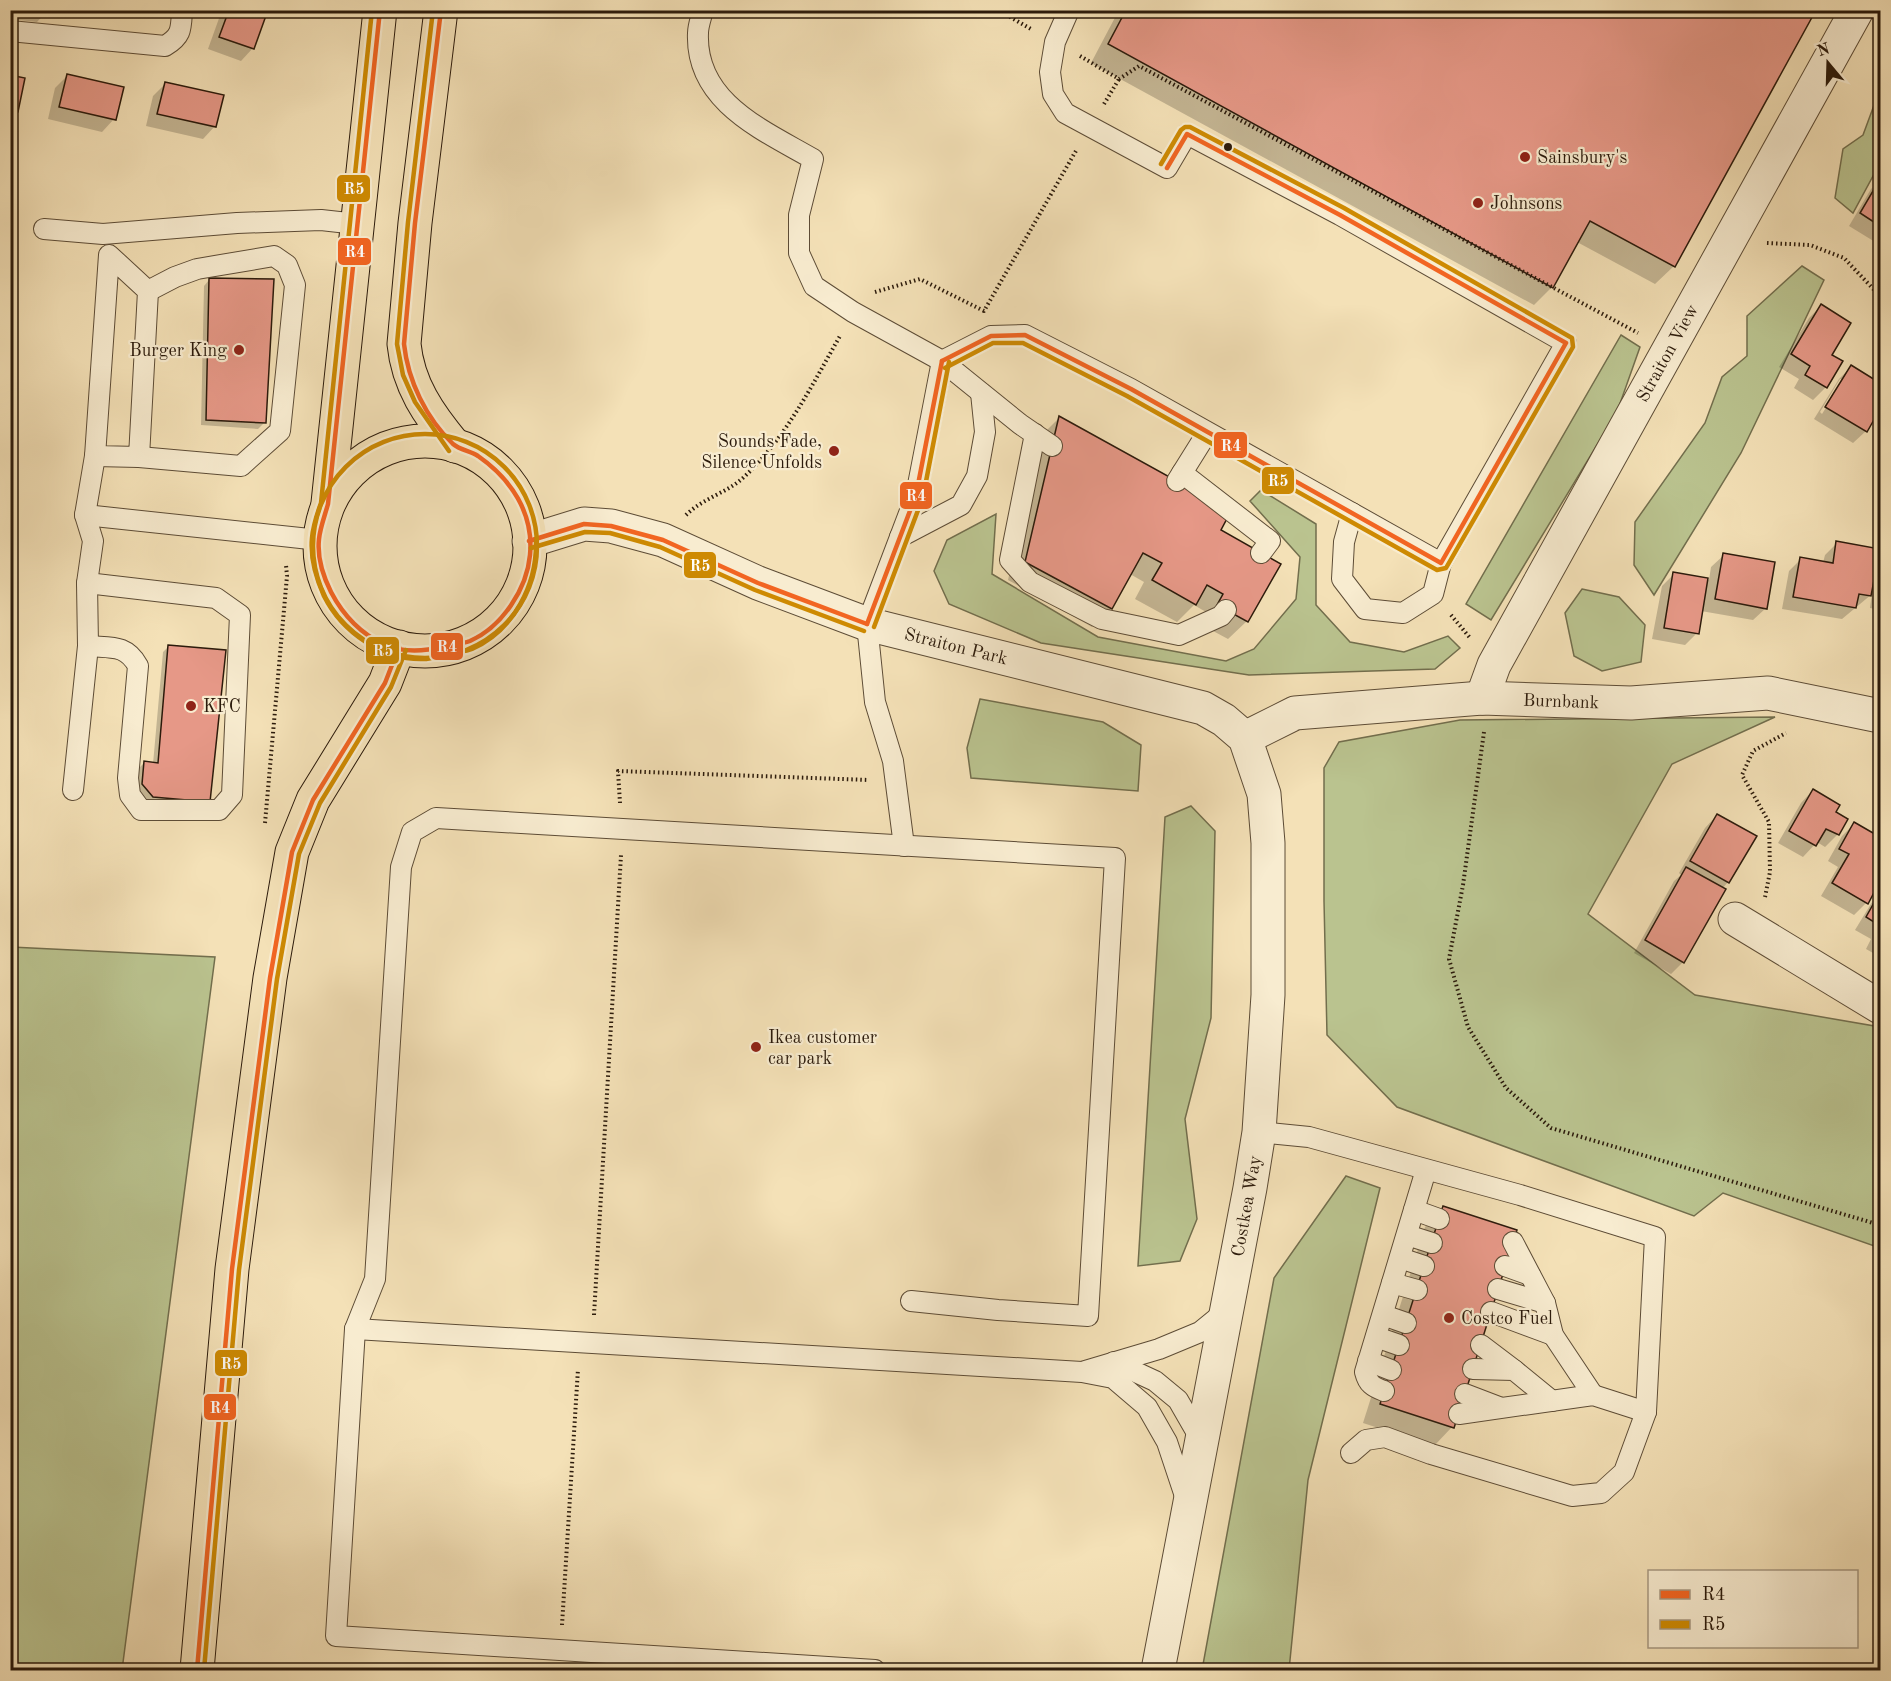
<svg xmlns="http://www.w3.org/2000/svg" width="1891" height="1681" viewBox="0 0 1891 1681" font-family="'Old Standard TT',serif">
	<rect width="100%" height="100%" fill="#f4e1b7"/>
	<filter id="stains"><feTurbulence type="fractalNoise" baseFrequency=".00333" numOctaves="4"/><feColorMatrix values="0 0 0 0 .2 0 0 0 0 .09 0 0 0 0 .02 0 0 0 .5 -.17"/></filter>
	<radialGradient id="worn" r=".72"><stop offset=".6" stop-color="#630" stop-opacity="0"/><stop offset="1" stop-color="#630" stop-opacity=".3"/></radialGradient>
	<!-- green -->
	<g fill="#bac38f" stroke="#726e4d" stroke-width="1.5">
		<polygon points="1880,89 1880,163 1853,213 1835,198 1843,149 1863,135"/>
		<polygon points="1802,266 1824,280 1741,453 1654,595 1634,565 1635,522 1705,423 1722,377 1747,356 1747,316"/>
		<polygon points="1621,335 1640,347 1617,412 1491,620 1466,604"/>
		<polygon points="1261,490 1316,524 1316,605 1350,642 1404,652 1448,636 1460,648 1435,669 1249,675 1041,643 949,604 934,571 947,540 996,514 992,574 1098,637 1226,661 1254,649 1296,599 1300,557 1250,501"/>
		<polygon points="1582,589 1619,597 1645,625 1641,662 1602,671 1574,656 1565,613"/>
		<polygon points="980,699 1103,722 1141,745 1138,791 971,778 967,748"/>
		<polygon points="1775,717 1672,764 1588,914 1695,995 1880,1027 1880,1248 1723,1193 1694,1216 1397,1107 1327,1035 1324,901 1324,768 1339,742 1460,720"/>
		<polygon points="1191,806 1215,831 1211,1018 1185,1119 1197,1219 1180,1261 1138,1266 1165,817"/>
		<polygon points="11,947 215,957 122,1670 11,1670"/>
		<polygon points="1346,1176 1380,1188 1308,1480 1289,1670 1202,1670 1274,1278"/>
	</g>
	<!-- shadow -->
	<g fill="#0003" fill-rule="evenodd">
		<polygon points="10,10 48,10 37,22 10,19"/>
		<polygon points="222,10 267,10 253,48 241,61 208,49"/>
		<polygon points="1119,10 1815,10 1674,266 1655,284 1577,242 1552,287 1534,305 1091,63"/>
		<polygon points="67,76 114,119 102,132 48,119 55,88"/>
		<polygon points="10,77 17,111 10,118"/>
		<polygon points="165,84 215,126 203,139 146,126 153,96"/>
		<polygon points="1880,180 1880,245 1849,226 1871,189"/>
		<polygon points="209,280 264,423 258,429 201,425 204,286"/>
		<polygon points="1821,306 1830,355 1841,362 1825,388 1813,400 1794,388 1799,379 1779,367 1809,318"/>
		<path d="M1851,367L1880,385V406L1866,431L1853,443L1814,419L1839,379ZM1840,379H1844L1822,414L1820,412Z"/>
		<polygon points="1059,418 1219,531 1247,621 1228,639 1200,624 1206,612 1194,605 1177,622 1135,599 1144,582 1130,574 1111,609 1092,627 1008,580 1041,436"/>
		<polygon points="1880,419 1880,434 1874,430"/>
		<polygon points="1837,543 1875,570 1880,564 1880,610 1870,608 1872,594 1842,619 1782,609 1789,571 1801,559 1823,563 1825,555"/>
		<polygon points="1724,555 1766,608 1753,620 1701,611 1697,633 1685,645 1652,639 1662,586 1674,574 1709,580 1711,567"/>
		<polygon points="168,647 208,801 147,802 137,790 139,768 144,763 153,764 163,652"/>
		<polygon points="1813,790 1834,813 1846,820 1838,834 1825,847 1817,842 1803,857 1778,843 1801,803"/>
		<polygon points="1717,815 1728,882 1722,889 1683,962 1671,974 1634,953 1674,881 1681,875 1679,873 1705,828"/>
		<polygon points="1854,824 1880,839 1880,878 1866,903 1854,915 1821,896 1838,867 1828,861 1842,836"/>
		<polygon points="1880,889 1880,957 1866,949 1871,939 1855,930"/>
		<polygon points="1444,1208 1452,1427 1434,1446 1363,1423 1425,1227"/>
	</g>
	<!-- building -->
	<g fill="#e69887" stroke="#2b1a0b" stroke-width="1.5">
		<polygon points="229,10 268,10 254,49 219,37"/>
		<polygon points="1126,10 1816,10 1675,267 1590,221 1553,288 1108,44"/>
		<polygon points="67,74 124,87 116,120 59,107"/>
		<polygon points="10,75 25,78 18,112 10,111"/>
		<polygon points="165,82 224,95 216,127 157,114"/>
		<polygon points="1880,179 1880,226 1860,213"/>
		<polygon points="209,278 274,279 266,423 206,420"/>
		<polygon points="1821,304 1851,323 1832,355 1843,361 1827,388 1805,375 1810,366 1791,354"/>
		<polygon points="1851,365 1880,383 1880,409 1867,432 1825,407"/>
		<polygon points="1059,416 1231,511 1221,530 1281,564 1248,622 1217,605 1223,594 1207,585 1196,605 1152,580 1162,563 1143,553 1112,609 1025,562"/>
		<polygon points="1836,541 1880,549 1871,596 1859,594 1856,608 1793,597 1800,557 1833,563"/>
		<polygon points="1723,553 1775,562 1767,609 1715,599"/>
		<polygon points="1673,572 1708,578 1699,634 1664,628"/>
		<polygon points="168,645 226,650 210,802 153,797 142,784 144,761 158,763"/>
		<polygon points="1813,789 1840,805 1836,812 1848,819 1839,835 1826,829 1816,846 1789,831"/>
		<polygon points="1717,814 1757,836 1729,883 1690,861"/>
		<polygon points="1854,822 1880,837 1880,881 1868,904 1832,883 1849,854 1839,849"/>
		<polygon points="1686,867 1726,889 1684,963 1645,940"/>
		<polygon points="1880,892 1880,926 1866,917"/>
		<polygon points="1443,1206 1517,1230 1454,1428 1380,1404"/>
	</g>
	<g fill="none" stroke-linecap="round" stroke-linejoin="round">
		<!-- lane casing -->
		<g stroke="#5d4c36" stroke-width="22">
			<g id="lane">
				<path d="M703,10C701,18 698,26 698,33C695,102 763,130 813,159L799,215V253L814,286L853,312L942,361L1020,424L1052,446"/>
				<path d="M10,31L165,46C182,36 181,29 182,10"/>
				<polyline points="44,229 103,234 237,223 321,220 357,224"/>
				<polygon points="109,255 148,291 139,457 95,456"/>
				<polyline points="942,361 991,336 1025,335 1131,389 1441,563 1566,343 1340,215 1187,134 1167,168 1065,113 1053,94 1050,72 1055,42 1069,10"/>
				<polyline points="1035,434 1010,560 1030,582 1102,619 1179,635 1221,616 1226,610"/>
				<polyline points="139,457 241,466 280,431 295,285 287,265 274,256 197,269 175,277 148,291"/>
				<polyline points="1182,473 1270,541 1261,553"/>
				<polyline points="1177,481 1207,433"/>
				<polyline points="1352,513 1344,542 1342,579 1365,609 1403,613 1433,594 1441,563"/>
				<polyline points="85,515 319,540"/>
				<polyline points="900,537 961,505 977,476 985,432 981,393"/>
				<path d="M87,583L216,598L240,615L232,795L219,810H141L130,795L128,778L138,666C126,644 111,648 88,646"/>
				<polyline points="73,790 88,646 87,583 93,541 85,515 95,456"/>
				<polyline points="904,846 893,761 875,702 867,624 916,495 942,361"/>
				<polyline points="1259,1132 1309,1137 1520,1195 1655,1237 1646,1412 1624,1472 1601,1493 1572,1496 1431,1454 1385,1437 1366,1440 1351,1453"/>
				<polyline points="1414,1210 1439,1219"/>
				<polyline points="1407,1235 1432,1243"/>
				<polyline points="1513,1242 1545,1303 1553,1335 1593,1395"/>
				<polyline points="1400,1258 1424,1266"/>
				<polyline points="1505,1266 1530,1275"/>
				<polyline points="1392,1283 1417,1290"/>
				<polyline points="1498,1289 1545,1303"/>
				<polyline points="1491,1312 1553,1335"/>
				<polyline points="1383,1315 1406,1323"/>
				<polyline points="355,1329 1082,1372 1113,1378 1147,1407 1167,1442 1186,1499"/>
				<polyline points="1376,1337 1399,1345"/>
				<polyline points="1481,1345 1514,1370"/>
				<polyline points="1368,1361 1391,1370"/>
				<polyline points="1114,1362 1155,1381 1178,1400 1201,1440"/>
				<polyline points="1473,1369 1514,1370 1552,1401"/>
				<polyline points="1085,1371 1159,1349 1200,1332 1227,1310"/>
				<path d="M1384,1391C1373,1387 1368,1384 1365,1372L1426,1170"/>
				<polyline points="1465,1394 1499,1407"/>
				<polyline points="1459,1414 1593,1395 1646,1412"/>
				<polyline points="875,1670 336,1636 355,1329 375,1279 401,867 412,832 436,818 1115,858 1088,1316 998,1310 911,1301"/>
			</g>
		</g>
		<!-- street casing -->
		<g stroke="#5d4c36" stroke-width="35">
			<g id="street">
				<polyline points="529,541 584,524 611,526 663,540 758,583 867,624 1203,708 1224,720 1245,738 1264,794 1268,843 1268,995 1259,1132 1250,1188 1158,1670"/>
				<polyline points="1482,698 1494,665 1857,10"/>
				<polyline points="1245,738 1295,713 1482,698 1631,703 1768,693 1880,716"/>
				<polyline points="1735,919 1880,1007"/>
			</g>
		</g>
		<!-- primary casing -->
		<g stroke="#2b1a0b" stroke-width="35">
			<g id="primary">
				<path d="M441,10L415,223L404,344C408,385 429,415 455,446"/>
				<circle cx="425" cy="546" r="105"/>
				<polyline points="328,503 380,10"/>
				<polyline points="197,1670 232,1269 270,978 292,852 313,800 385,683 399,647"/>
			</g>
		</g>
		<!-- path -->
		<g stroke="#2b1a0b" stroke-width="4" stroke-dasharray="1.5 3" stroke-linecap="butt">
			<polyline points="998,10 1031,29"/>
			<polyline points="1080,56 1119,79 1139,66 1638,333"/>
			<polyline points="1104,104 1119,79"/>
			<polyline points="1767,243 1810,245 1844,258 1880,296"/>
			<polyline points="875,292 920,279 984,311 1077,149"/>
			<path d="M686,515C703,498 727,493 744,477C786,438 812,385 840,336"/>
			<polyline points="1451,615 1471,639"/>
			<polyline points="1484,732 1463,885 1449,959 1468,1027 1506,1088 1551,1128 1880,1225"/>
			<polyline points="620,803 618,771 869,780"/>
			<polyline points="265,823 287,576 286,565"/>
			<polyline points="1765,897 1770,872 1769,822 1742,775 1753,751 1786,733"/>
			<polyline points="594,1315 621,855"/>
			<polyline points="562,1625 578,1369"/>
		</g>
		<!-- lane -->
		<use href="#lane" stroke="#f8ecd0" stroke-width="20"/>
		<!-- street -->
		<use href="#street" stroke="#f8ecd0" stroke-width="33"/>
		<!-- primary -->
		<use href="#primary" stroke="#f4e1b7" stroke-width="33"/>
		<!-- bus-1 casing -->
		<g stroke="#f8ecd0" stroke-width="9">
			<g id="bus-1">
				<path d="M380,10L328,504C325,515 320,528 319,539C317,557 323,576 331,592C343,615 361,634 385,645C404,653 425,651 443,647C452,645 462,644 470,641C502,627 527,589 530,555C534,513 511,479 478,456C470,451 460,450 453,444C426,418 408,381 404,344L415,223L441,10"/>
				<polyline points="942,361 991,336 1025,335 1131,389 1441,563 1566,343 1340,215 1187,134 1167,168"/>
				<polyline points="529,541 584,524 611,526 663,540 758,583 867,624"/>
				<polyline points="867,624 916,495 942,361"/>
				<polyline points="197,1670 232,1269 270,978 292,852 313,800 385,683 399,647"/>
			</g>
		</g>
		<!-- bus-2 casing -->
		<g stroke="#f8ecd0" stroke-width="9">
			<g id="bus-2">
				<path d="M372,10L321,503C317,514 313,526 312,538C310,558 316,578 324,596C342,632 382,660 423,659C431,659 438,656 445,654C454,653 464,652 472,649C514,630 537,585 536,541"/>
				<polyline points="433,10 408,222 397,344 403,375 415,402 449,451"/>
				<polyline points="945,368 993,343 1023,343 1127,396 1437,570 1446,568 1573,347 1572,338 1344,208 1190,127 1185,127 1181,130 1161,164"/>
				<circle cx="425" cy="546" r="112"/>
				<polyline points="531,548 585,532 610,533 660,547 755,590 864,631"/>
				<polyline points="874,627 923,497 949,362"/>
				<polyline points="204,1670 239,1270 277,979 299,854 320,803 391,687 406,650"/>
			</g>
		</g>
		<!-- bus-1 -->
		<use href="#bus-1" stroke="#f26522" stroke-width="4.5"/>
		<!-- bus-2 -->
		<use href="#bus-2" stroke="#ce8a02" stroke-width="4.5"/>
	</g>
	<!-- markers -->
	<circle fill="#2b1a0b" stroke="#f8ecd0" stroke-width="2" cx="1228" cy="147" r="5"/>
	<g fill="#8f2418" stroke="#f8ecd0" stroke-width="2">
		<circle cx="1525" cy="157" r="6"/>
		<circle cx="1478" cy="203" r="6"/>
		<circle cx="239" cy="350" r="6"/>
		<circle cx="834" cy="451" r="6"/>
		<circle cx="191" cy="706" r="6"/>
		<circle cx="756" cy="1047" r="6"/>
		<circle cx="1449" cy="1318" r="6"/>
	</g>
	<g text-anchor="middle" stroke-width="4.5" stroke-linejoin="round" paint-order="stroke">
		<!-- poi labels -->
		<g font-size="18" fill="#2b1a0b" stroke="#f8ecd0" text-anchor="start">
			<text x="1537" y="163">Sainsbury's</text>
			<text x="1490" y="209">Johnsons</text>
			<text x="227" y="356" text-anchor="end">Burger King</text>
			<text x="822" y="447" text-anchor="end">Sounds Fade,<tspan x="822" dy="21">Silence Unfolds</tspan></text>
			<text x="203" y="712">KFC</text>
			<text x="768" y="1043">Ikea customer<tspan x="768" dy="21">car park</tspan></text>
			<text x="1461" y="1324">Costco Fuel</text>
		</g>
		<!-- street labels -->
		<g font-size="18" fill="#2b1a0b" stroke="#f8ecd0">
			<text transform="translate(1667 353) rotate(-61)" y="6">Straiton View</text>
			<text transform="translate(956 646) rotate(14)" y="6">Straiton Park</text>
			<text transform="translate(1561 701) rotate(2)" y="6">Burnbank</text>
			<text transform="translate(1246 1206) rotate(-80)" y="6">Costkea Way</text>
		</g>
	</g>
	<g stroke="#f8ecd0" stroke-width="2">
		<rect x="336" y="174" width="35" height="29" rx="6" fill="#ce8a02"/>
		<rect x="337" y="237" width="35" height="29" rx="6" fill="#f26522"/>
		<rect x="1213" y="431" width="35" height="28" rx="6" fill="#f26522"/>
		<rect x="1261" y="466" width="34" height="29" rx="6" fill="#ce8a02"/>
		<rect x="899" y="481" width="34" height="29" rx="6" fill="#f26522"/>
		<rect x="683" y="551" width="34" height="28" rx="6" fill="#ce8a02"/>
		<rect x="430" y="632" width="34" height="29" rx="6" fill="#f26522"/>
		<rect x="365" y="636" width="35" height="29" rx="6" fill="#ce8a02"/>
		<rect x="214" y="1349" width="34" height="28" rx="6" fill="#ce8a02"/>
		<rect x="203" y="1393" width="34" height="28" rx="6" fill="#f26522"/>
	</g>
	<g font-size="16" text-anchor="middle" font-weight="bold" fill="#fff">
		<text x="354" y="194">R5</text>
		<text x="355" y="257">R4</text>
		<text x="1231" y="451">R4</text>
		<text x="1278" y="486">R5</text>
		<text x="916" y="501">R4</text>
		<text x="700" y="571">R5</text>
		<text x="447" y="652">R4</text>
		<text x="383" y="656">R5</text>
		<text x="231" y="1369">R5</text>
		<text x="220" y="1413">R4</text>
	</g>
	<!-- margin -->
	<rect width="1891" height="1681" fill="none" stroke="#f4e1b7" stroke-width="36"/>
	<rect x="12" y="12" width="1867" height="1657" fill="none" stroke="#2b1a0b" stroke-width="3"/>
	<rect x="18" y="18" width="1855" height="1645" fill="none" stroke="#2b1a0b" stroke-width="1.5"/>
	<!-- legend -->
	<rect x="1648" y="1570" width="210" height="78" fill="#f8ecd0" stroke="#a69881" stroke-width="1.5"/>
	<rect x="1660" y="1590" width="30" height="9" fill="#f26522" stroke="#a69881" stroke-width="1.5"/>
	<text x="1702" y="1600" font-size="18" fill="#2b1a0b">R4</text>
	<rect x="1660" y="1620" width="30" height="9" fill="#ce8a02" stroke="#a69881" stroke-width="1.5"/>
	<text x="1702" y="1630" font-size="18" fill="#2b1a0b">R5</text>
	<!-- north arrow -->
	<g transform="translate(1828 63) rotate(341)" stroke="#f8ecd0" stroke-width="4.5" paint-order="stroke">
	<path d="M0-4.5L10 22L0 15L-10 22Z" fill="#2b1a0b"/>
	<text y="-9" font-size="16" font-weight="bold" text-anchor="middle" fill="#2b1a0b">N</text>
	</g>
	<rect width="100%" height="100%" filter="url(#stains)"/>
	<rect width="100%" height="100%" fill="url(#worn)"/>
</svg>
